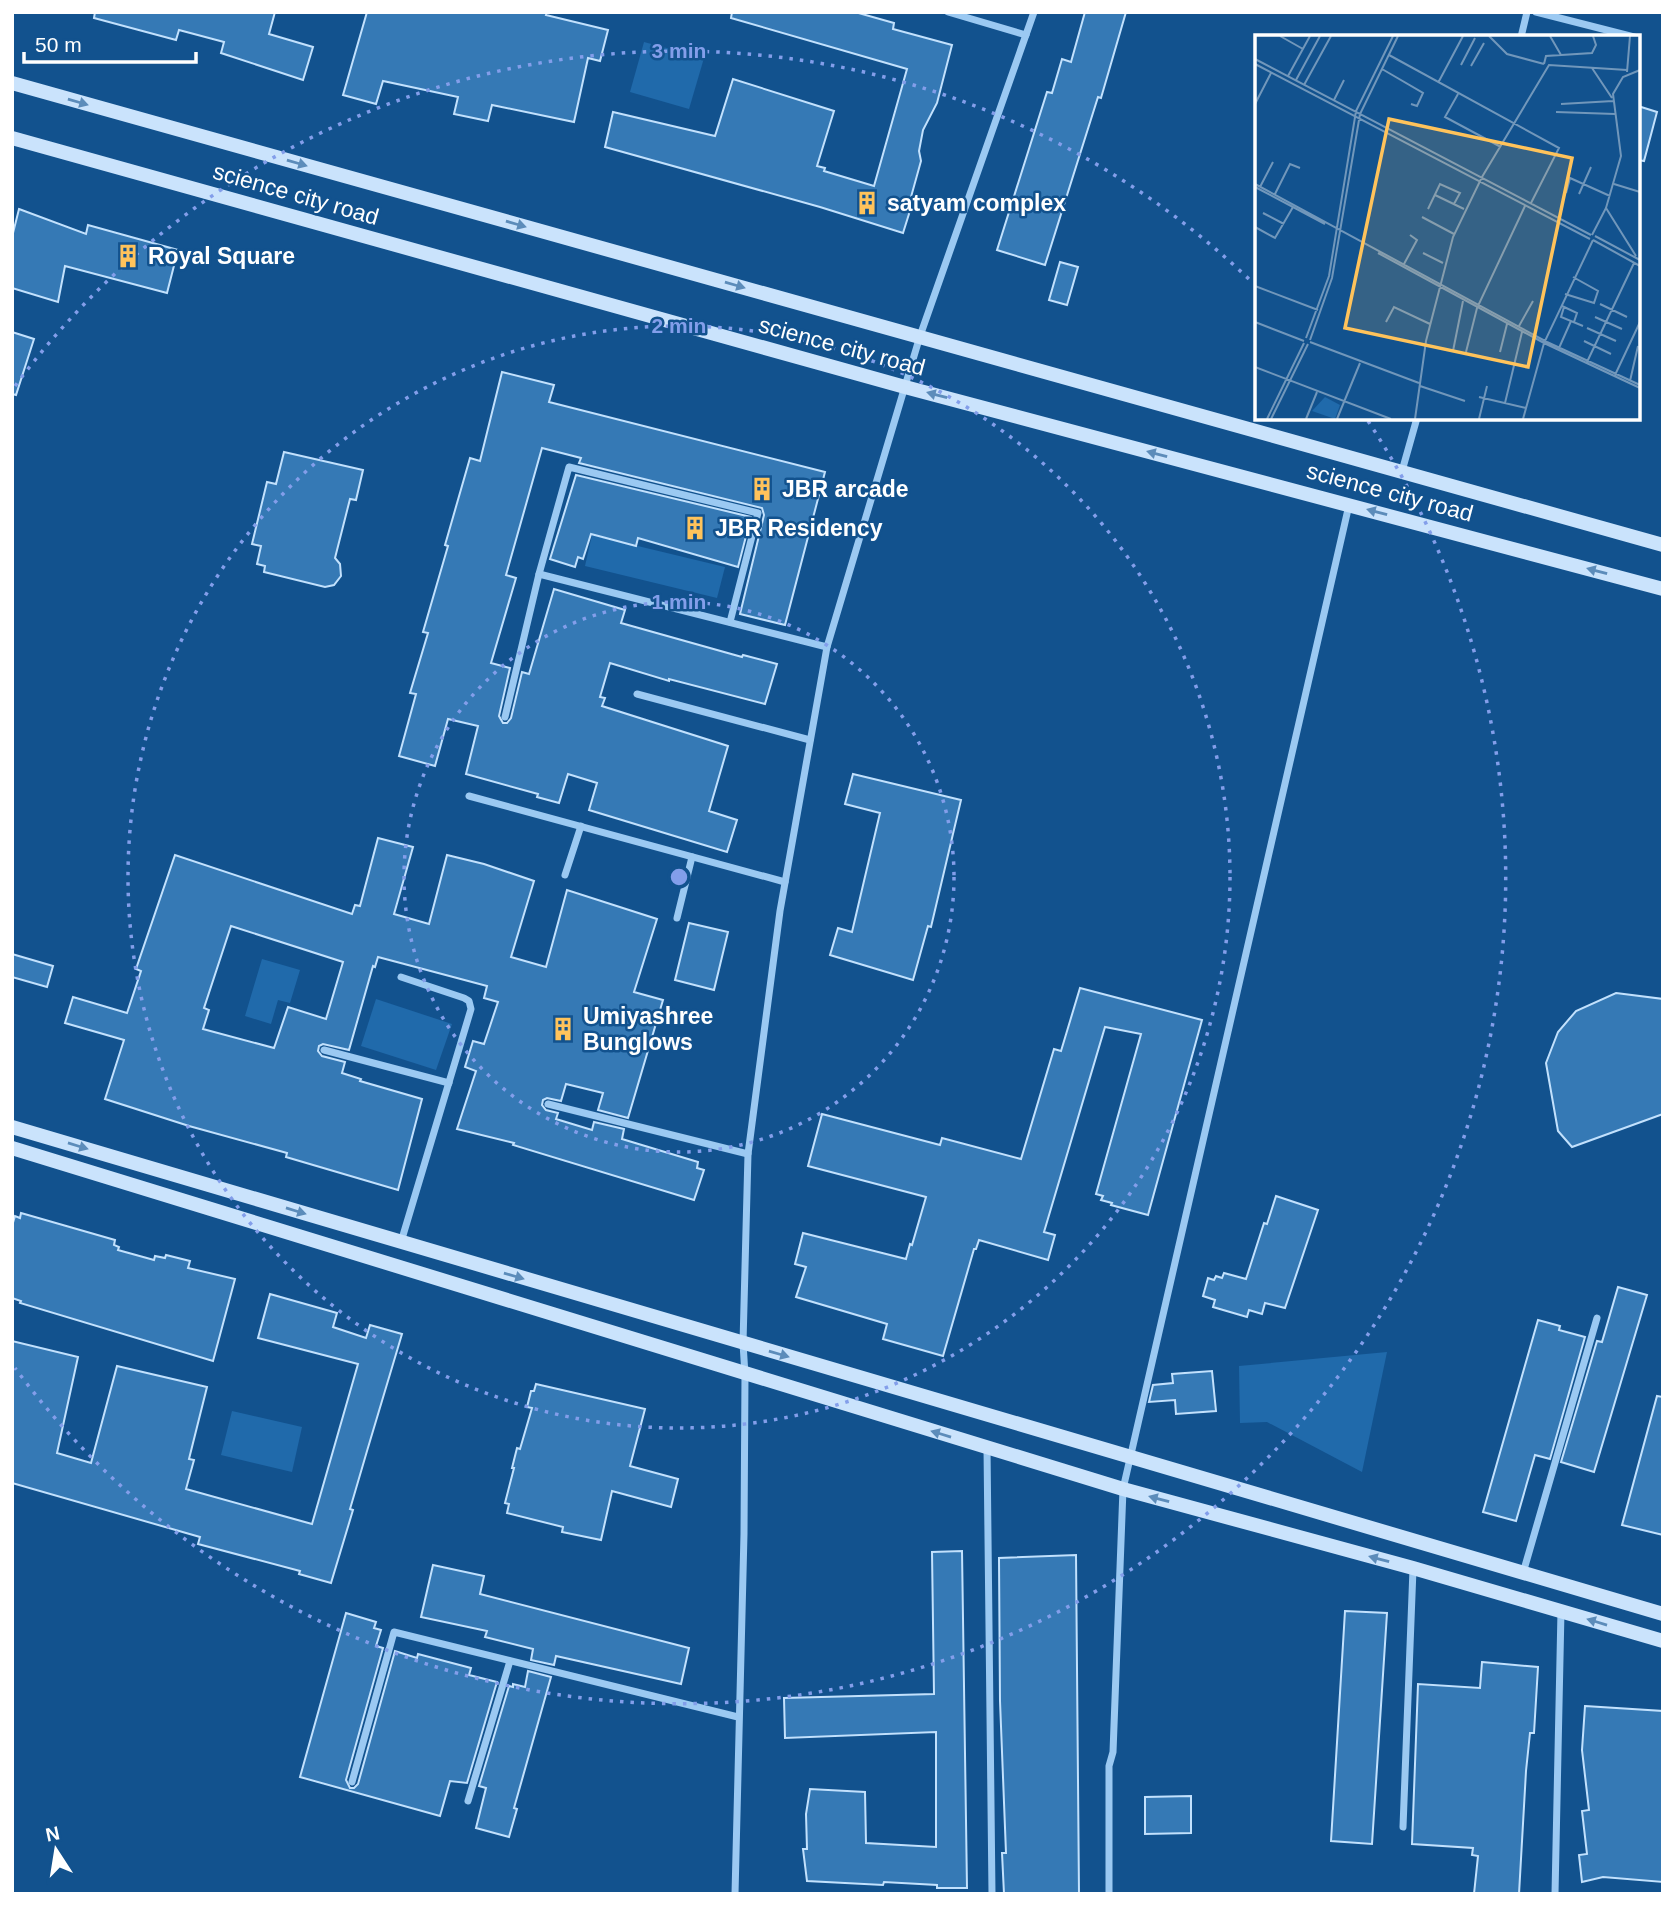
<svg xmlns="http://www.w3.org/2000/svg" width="1675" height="1906" viewBox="0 0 1675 1906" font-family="Arial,sans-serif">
	<rect width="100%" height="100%" fill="#12528e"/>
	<!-- green -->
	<g fill="#206aab">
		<polygon points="644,42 704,58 689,109 630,92"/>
		<polygon points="592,535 725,567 717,598 585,566"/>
		<polygon points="262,959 300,970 290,1003 278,1000 271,1024 245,1016"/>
		<polygon points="376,999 452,1024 436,1070 361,1046"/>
		<polygon points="1387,1352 1362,1472 1267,1422 1240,1423 1239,1366"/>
		<polygon points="232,1411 302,1427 292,1472 221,1455"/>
	</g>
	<!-- building -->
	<g fill="#3579b5" stroke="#c2e1fd" stroke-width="2" fill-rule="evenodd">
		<polygon points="95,12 275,12 269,34 313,47 303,80 221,53 224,42 179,30 176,40 94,18"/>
		<polygon points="367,12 547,12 546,15 608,30 600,61 588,58 574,122 492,105 488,121 454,114 458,97 383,81 376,104 343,95"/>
		<polygon points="732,12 855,12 894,23 893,29 952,45 937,103 923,130 919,151 921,161 911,197 914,198 903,233 820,207 605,147 613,112 715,136 733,79 834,111 817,166 825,168 824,171 874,186 907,69 731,18"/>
		<polygon points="1085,12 1126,12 1101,98 1098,97 1045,265 997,250 1047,92 1052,93 1062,59 1071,62"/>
		<polygon points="1638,106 1657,112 1644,161 1638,160"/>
		<polygon points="19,209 86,234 88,225 178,250 167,293 65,266 58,302 12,288 12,237"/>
		<polygon points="1060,262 1078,267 1067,305 1049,300"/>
		<polygon points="12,332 34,339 16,395 12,394"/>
		<polygon points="502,372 554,385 549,402 825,472 785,625 740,614 764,515 762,508 579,463 581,458 542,448 506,575 516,578 491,663 510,668 499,716 503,723 507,723 511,718 522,672 529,674 554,589 625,610 621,623 742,657 743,655 777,664 765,704 669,679 669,681 610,663 600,697 605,698 602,706 728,746 709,811 737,820 727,852 589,810 597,783 568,774 559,803 537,797 538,794 466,774 478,726 448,719 435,766 399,756 416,694 410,693 428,633 423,632 448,546 445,545 470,458 480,461"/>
		<polygon points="284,452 363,470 356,500 350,499 335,558 340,564 341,576 334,585 325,587 264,572 265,566 257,564 261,546 252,544 267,482 276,484"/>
		<polygon points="576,475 751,517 738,567 638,538 636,546 591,534 583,559 578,557 575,567 550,559"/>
		<polygon points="853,774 961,800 931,927 928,926 913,980 830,955 838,928 852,932 880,813 845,804"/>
		<path d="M378,838L413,847L394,914L429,924L447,855L484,864L534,881L511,957L546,967L567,890L657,919L634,992L663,1000L628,1118L598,1110L603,1093L566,1084L561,1101L547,1098L543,1100L542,1105L546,1110L558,1113L556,1119L592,1130L594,1122L624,1129L622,1139L698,1162L697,1168L704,1170L694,1200L513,1145L514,1143L457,1129L476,1071L465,1067L473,1041L484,1044L498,1002L484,998L487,986L378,957L375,967L373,966L349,1050L323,1044L319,1046L318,1051L322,1056L345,1062L342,1073L361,1079L360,1081L422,1099L398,1190L286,1157L287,1153L189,1126L105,1099L124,1040L65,1023L73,997L127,1013L141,971L136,969L175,855L352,914L355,905L360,906ZM231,926L343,962L326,1019L288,1007L274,1048L203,1029L209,1010L204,1008Z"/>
		<polygon points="689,923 728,932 714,990 675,980"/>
		<polygon points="12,954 53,966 47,987 12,977"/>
		<polygon points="1080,988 1202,1020 1148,1215 1111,1205 1112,1203 1101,1200 1103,1196 1096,1194 1141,1034 1105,1027 1044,1232 1055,1235 1048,1260 979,1240 976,1249 974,1249 943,1356 883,1339 887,1324 796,1297 806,1267 795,1264 803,1233 906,1259 910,1244 912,1245 926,1197 808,1166 822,1114 940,1145 942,1138 1021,1159 1054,1049 1061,1051"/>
		<polygon points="1616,993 1663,999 1663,1114 1572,1147 1558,1131 1546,1063 1558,1032 1576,1011"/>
		<polygon points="1276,1196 1318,1210 1285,1308 1265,1303 1262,1314 1249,1310 1247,1317 1213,1307 1215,1300 1203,1296 1208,1278 1214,1280 1216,1276 1222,1278 1224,1273 1246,1279 1264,1223 1267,1224"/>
		<polygon points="21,1213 115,1240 114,1245 119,1247 118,1250 154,1260 155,1256 165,1258 166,1255 190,1261 188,1268 235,1279 213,1361 20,1303 21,1301 12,1298 12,1226 15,1216 20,1218"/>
		<polygon points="1618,1287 1647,1295 1594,1472 1561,1462 1597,1341 1602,1342"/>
		<polygon points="270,1294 337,1313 333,1327 366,1338 370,1325 402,1334 367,1451 350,1509 353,1510 331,1583 299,1574 300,1571 198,1544 200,1537 12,1483 12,1341 78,1357 57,1453 91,1463 117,1366 207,1387 189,1459 194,1460 186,1489 312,1524 358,1364 258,1338"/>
		<polygon points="1538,1320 1560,1326 1559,1330 1585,1337 1550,1459 1535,1455 1516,1521 1483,1512"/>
		<polygon points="1212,1371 1216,1411 1176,1414 1175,1400 1149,1402 1153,1385 1173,1383 1172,1374"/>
		<polygon points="536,1384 645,1409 630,1466 678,1479 671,1507 612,1491 601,1540 562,1532 563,1527 507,1513 509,1504 505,1503 514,1468 512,1468 517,1448 520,1449 532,1408 527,1407 531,1391 534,1391"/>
		<polygon points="1657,1396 1663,1397 1663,1535 1622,1525"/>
		<polygon points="962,1551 967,1888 937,1888 937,1885 884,1882 883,1885 807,1881 803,1849 807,1849 806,1814 810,1789 865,1792 866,1843 936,1847 936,1732 785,1738 784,1698 934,1694 932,1552"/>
		<polygon points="1076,1555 1079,1894 1004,1894 1002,1853 1006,1853 1000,1701 999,1558"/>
		<polygon points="433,1565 484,1576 480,1594 689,1648 681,1684 556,1656 554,1665 531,1660 533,1649 485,1637 487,1631 421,1617"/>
		<polygon points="1345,1611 1387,1613 1372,1844 1331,1841"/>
		<polygon points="346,1613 376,1622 374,1628 381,1630 376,1646 383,1648 346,1780 350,1788 354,1788 358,1784 395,1651 417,1658 418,1654 471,1668 469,1675 497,1682 467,1783 450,1781 440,1816 300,1777"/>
		<polygon points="1482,1662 1538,1667 1534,1733 1530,1733 1526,1771 1519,1894 1474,1894 1478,1856 1472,1855 1473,1848 1412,1844 1418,1684 1480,1688"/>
		<polygon points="528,1671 551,1677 514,1808 517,1809 509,1837 476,1828 486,1788 479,1786 509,1686 513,1687 513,1684 525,1687"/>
		<polygon points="1585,1706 1663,1711 1663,1882 1603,1877 1582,1882 1579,1855 1587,1854 1582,1811 1589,1810 1582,1750"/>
		<polygon points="1191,1796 1191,1833 1145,1834 1145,1797"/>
	</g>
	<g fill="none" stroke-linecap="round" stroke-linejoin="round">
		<!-- street -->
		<g stroke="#9bc9f2" stroke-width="7">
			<polyline points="948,12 1026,35"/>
			<polyline points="1536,12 1634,37"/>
			<polyline points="1521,37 1527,12"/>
			<polyline points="1402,471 1417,418"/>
			<polyline points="539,574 827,647"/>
			<polyline points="637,694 810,740"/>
			<polyline points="505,717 539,574 569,467 758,513 730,622"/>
			<polyline points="469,796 785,882"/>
			<polyline points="565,875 581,826"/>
			<polyline points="677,918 692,857"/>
			<polyline points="324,1050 449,1083"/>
			<polyline points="548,1104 748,1154"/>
			<polyline points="401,1242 471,1009 469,1001 464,998 401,977"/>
			<polyline points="987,1448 992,1894"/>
			<polyline points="1523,1573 1597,1318"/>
			<polyline points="352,1782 394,1632 738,1717"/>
			<polyline points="468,1801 510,1661"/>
			<polyline points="1403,1827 1413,1569"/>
			<polyline points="735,1894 744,1534 745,1375 743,1343 748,1154 780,911 827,647 920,336 1034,12"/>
			<polyline points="1109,1894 1109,1766 1113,1752 1123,1489 1349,505"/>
			<polyline points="1555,1894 1561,1611"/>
		</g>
		<!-- secondary -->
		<g stroke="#cae3fc" stroke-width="14">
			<polyline points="12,83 1663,545"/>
			<polyline points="12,138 905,387 1663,589"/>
			<polyline points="12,1127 1663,1614"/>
			<polyline points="12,1148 1123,1489 1413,1568 1663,1641"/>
		</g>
	</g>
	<!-- one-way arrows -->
	<defs><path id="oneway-solid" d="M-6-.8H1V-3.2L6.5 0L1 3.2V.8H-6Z" transform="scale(1.75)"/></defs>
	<g fill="#5c8cba">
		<use href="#oneway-solid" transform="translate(78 102) rotate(16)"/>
		<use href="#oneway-solid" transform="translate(297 163) rotate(16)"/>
		<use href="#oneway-solid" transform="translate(516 224) rotate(16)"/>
		<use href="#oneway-solid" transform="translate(735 285) rotate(16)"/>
		<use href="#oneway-solid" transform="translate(937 395) rotate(-165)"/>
		<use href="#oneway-solid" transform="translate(1157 454) rotate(-165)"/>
		<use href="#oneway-solid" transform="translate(1377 512) rotate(-165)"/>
		<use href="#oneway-solid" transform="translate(1597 571) rotate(-165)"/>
		<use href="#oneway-solid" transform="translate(78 1146) rotate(17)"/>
		<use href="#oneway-solid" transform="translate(296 1211) rotate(17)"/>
		<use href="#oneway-solid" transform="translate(514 1276) rotate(16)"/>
		<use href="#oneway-solid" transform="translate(779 1354) rotate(16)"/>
		<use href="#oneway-solid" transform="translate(941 1434) rotate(-163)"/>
		<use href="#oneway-solid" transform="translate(1159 1499) rotate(-165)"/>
		<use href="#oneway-solid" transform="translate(1379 1559) rotate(-165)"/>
		<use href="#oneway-solid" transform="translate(1597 1622) rotate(-163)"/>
	</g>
	<!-- distance rings -->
	<g fill="none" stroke="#839eea" stroke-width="3.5" stroke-dasharray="3.5 7">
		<circle cx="679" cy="877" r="275"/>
		<circle cx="679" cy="877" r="551"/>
		<path d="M15 386A826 826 0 0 1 1253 283M1368 421A826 826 0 0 1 15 1368"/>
	</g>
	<!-- icons -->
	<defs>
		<g id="building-bare" transform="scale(1.89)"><path d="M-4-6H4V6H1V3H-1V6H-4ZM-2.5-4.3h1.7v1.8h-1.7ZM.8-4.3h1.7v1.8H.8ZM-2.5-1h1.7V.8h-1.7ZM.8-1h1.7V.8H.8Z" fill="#ffc35b" stroke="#12528e" stroke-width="2.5" paint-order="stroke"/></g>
	</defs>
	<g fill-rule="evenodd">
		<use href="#building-bare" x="867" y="203"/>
		<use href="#building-bare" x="128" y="256"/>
		<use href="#building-bare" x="762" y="489"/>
		<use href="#building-bare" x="695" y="528"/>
		<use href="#building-bare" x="563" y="1029"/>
	</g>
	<g text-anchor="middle" stroke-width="5" stroke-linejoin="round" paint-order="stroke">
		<!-- street labels -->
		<g font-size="23" fill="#fff" stroke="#12528e">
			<text transform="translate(296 194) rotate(16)" y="8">science city road</text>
			<text transform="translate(842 346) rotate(15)" y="8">science city road</text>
			<text transform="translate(1390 492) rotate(15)" y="8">science city road</text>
		</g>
		<!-- poi labels -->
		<g font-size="23" font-weight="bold" fill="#fff" stroke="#12528e" text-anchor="start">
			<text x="887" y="211">satyam complex</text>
			<text x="148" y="264">Royal Square</text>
			<text x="782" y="497">JBR arcade</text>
			<text x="715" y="536">JBR Residency</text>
			<text x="583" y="1024">Umiyashree<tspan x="583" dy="26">Bunglows</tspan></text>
		</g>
	</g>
	<!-- overview -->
	<g transform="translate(1255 35)">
		<rect width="385" height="385" fill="#12528e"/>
		<path d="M70,362L85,370L80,384L57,376Z" fill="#206aab"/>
		<path fill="none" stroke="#7197bb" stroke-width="2" d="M25,1L48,14M234,1L252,19L289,29M295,1L306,20M134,20L304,113L276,168M0,24L336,200M0,29L335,204M289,29L291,21L337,18L341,10L338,1M206,30L220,3M216,31L229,8M337,33L357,63M127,34L168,58L162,71L156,69M372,37L375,1M33,41L55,1M41,45L65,1M183,48L208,1M49,50L76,1M203,59L190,82L246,112M79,65L89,45M0,69L16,38M306,69L358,66M301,77L360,79M0,149L292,307L385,350M359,149L385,157M0,152L70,189M5,152L18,127M311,158L315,143L355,161M20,159L35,129L45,133M324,159L336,132M180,160L209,174M351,173L381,221M173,174L185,149L205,158L199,169M8,178L29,189M167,182L199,199M0,192L20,203L38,172M337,200L351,173L366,121L358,59L368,42L385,35M340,201L385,225M338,205L385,231M123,218L289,308L385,353M168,218L188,228M149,229L162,205L155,200M0,251L63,275M310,259L339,268L343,256L318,242M345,269L372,282M307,271L322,278L319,287M309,272L306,282L328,291M340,282L367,294M0,287L49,306M131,287L139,272L175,289M264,291L278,266M332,293L361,306M51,303L74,241L101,76L138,1M55,305L77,243L105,79L143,1M329,306L356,319M55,307L164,348M304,313L316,286M198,316L208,266M211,317L222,273L270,171M245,317L252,289M332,327L379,228M0,332L136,384M360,340L385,287M375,346L383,311M165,351L210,366M224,362L271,373M250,368L267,297M12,384L49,308M16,384L53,309M51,384L62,357M82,384L105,328M160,384L171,306L198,202L227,142L294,30L372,35M224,384L232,351M268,384L289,308L338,205"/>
		<path fill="#ffc35b" fill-opacity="0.15" stroke="#ffc35b" stroke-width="3.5" d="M134,84L317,123L273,332L90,293Z"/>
		<rect width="385" height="385" fill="none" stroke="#fff" stroke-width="3.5"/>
	</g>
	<circle cx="679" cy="877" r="10" fill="#839eea" stroke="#12528e" stroke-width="3.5"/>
	<g font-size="21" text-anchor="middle" font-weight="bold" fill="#839eea" stroke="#12528e" stroke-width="5" stroke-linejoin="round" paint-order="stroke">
		<text x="679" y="58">3 min</text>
		<text x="679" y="333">2 min</text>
		<text x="679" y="609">1 min</text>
	</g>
	<!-- border -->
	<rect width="1675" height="1906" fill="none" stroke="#ffffff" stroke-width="28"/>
	<!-- north arrow -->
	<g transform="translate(56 1850) rotate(348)" stroke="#12528e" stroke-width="5" paint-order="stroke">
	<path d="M0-5L12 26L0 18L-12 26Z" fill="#ffffff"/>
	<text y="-10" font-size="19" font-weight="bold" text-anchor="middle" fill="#ffffff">N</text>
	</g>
	<!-- scale -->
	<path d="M24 52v10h172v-10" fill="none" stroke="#ffffff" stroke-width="3.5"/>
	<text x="35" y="52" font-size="21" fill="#ffffff" stroke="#12528e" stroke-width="5" paint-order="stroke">50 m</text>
</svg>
